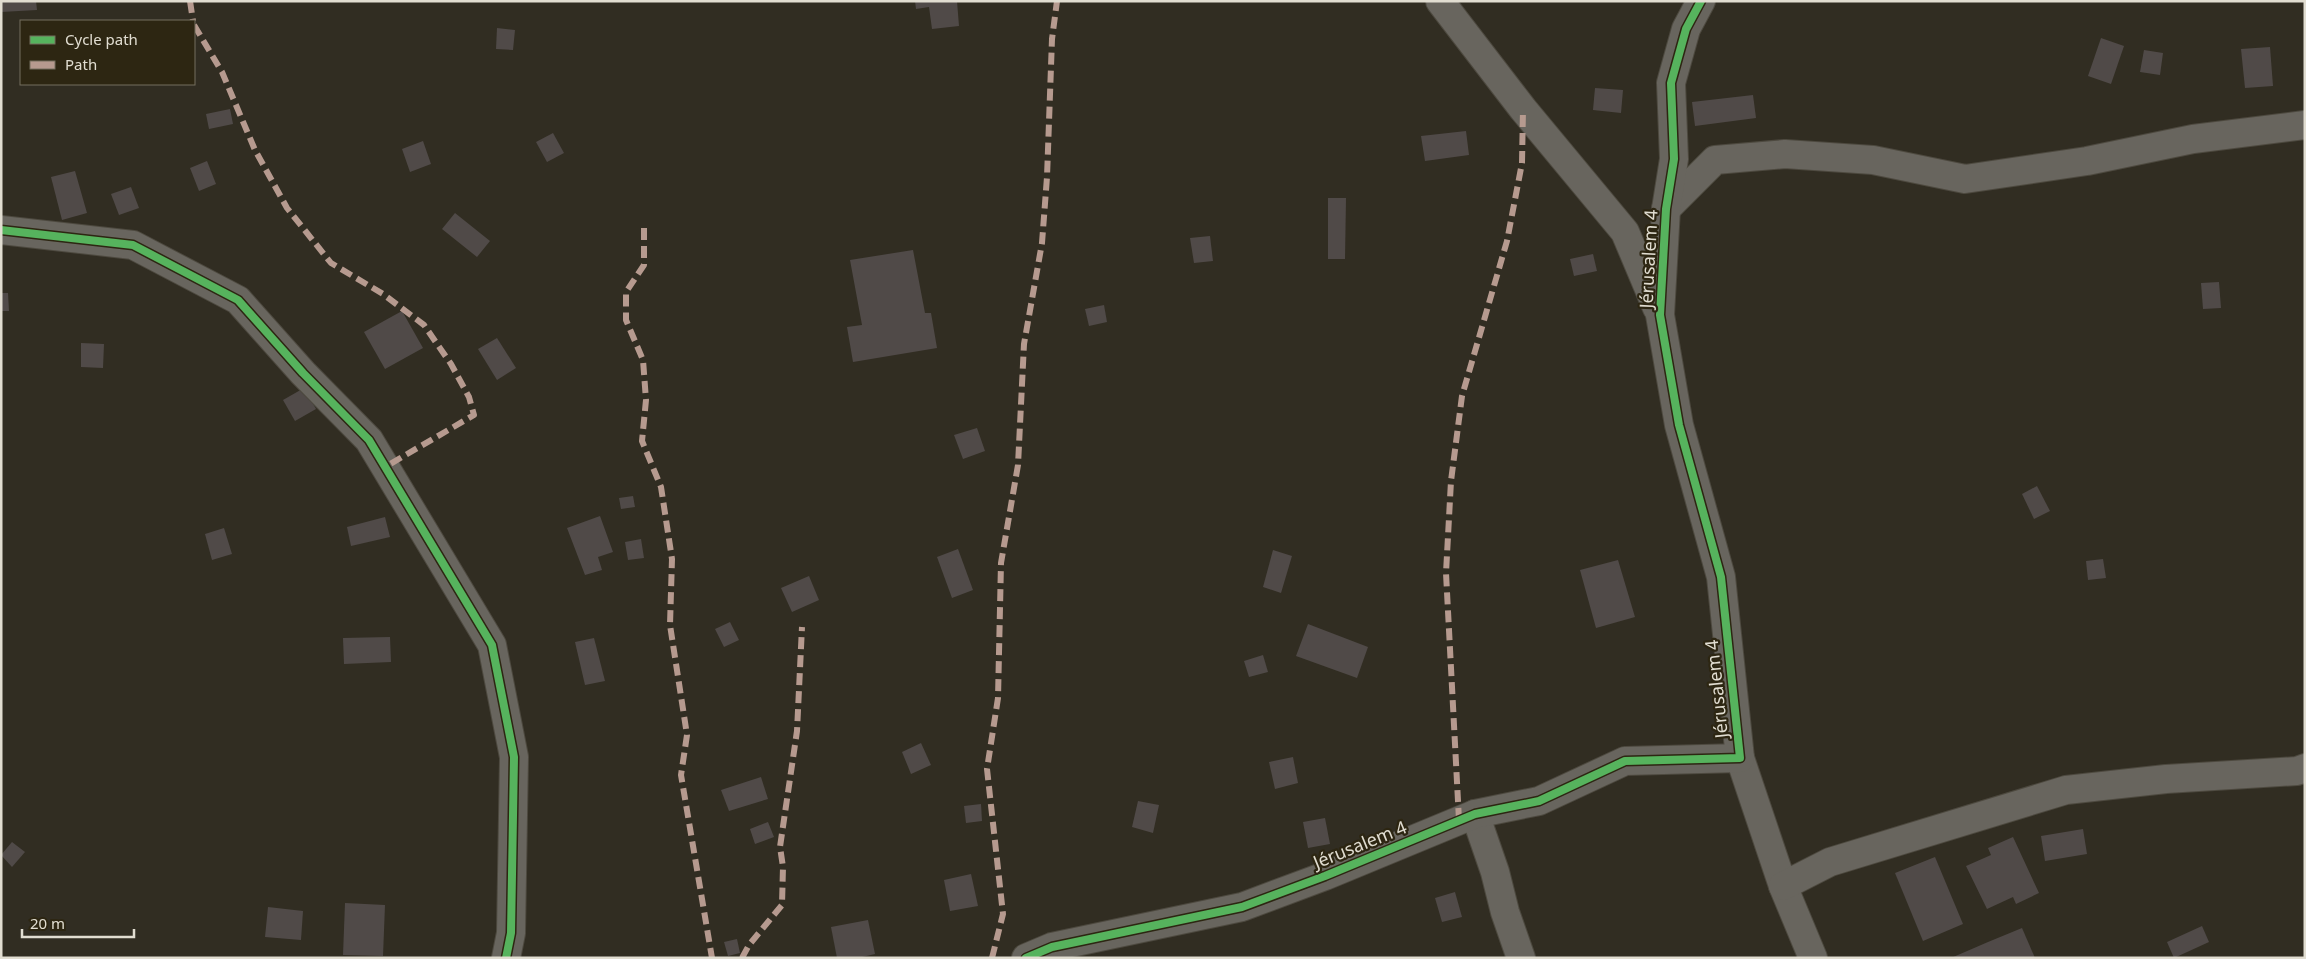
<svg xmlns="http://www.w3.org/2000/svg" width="2306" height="959" viewBox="0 0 2306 959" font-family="'Noto Sans',sans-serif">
	<rect width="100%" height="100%" fill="#312d22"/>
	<!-- building -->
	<g fill="#504a48">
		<polygon points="1,1 36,1 37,10 1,12"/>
		<polygon points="915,1 957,1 959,26 932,29 929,7 916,9"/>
		<polygon points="497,28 515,30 513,50 496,49"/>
		<polygon points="2101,38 2124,46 2111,84 2088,76"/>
		<polygon points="2270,47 2273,86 2245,88 2241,49"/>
		<polygon points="2144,50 2163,53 2160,75 2140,72"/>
		<polygon points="1595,88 1623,90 1621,113 1593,110"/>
		<polygon points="1753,95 1756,118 1695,126 1692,102"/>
		<polygon points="230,109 233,124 209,129 206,114"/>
		<polygon points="1466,131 1469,155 1425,161 1421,136"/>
		<polygon points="553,133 564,153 547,162 536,142"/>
		<polygon points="423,141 431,164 410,172 402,149"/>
		<polygon points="207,161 216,184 199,191 190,168"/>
		<polygon points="75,171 87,213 62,220 51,177"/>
		<polygon points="131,187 139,208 119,215 111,194"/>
		<polygon points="1328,198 1346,198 1345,259 1328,259"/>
		<polygon points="455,213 490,241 477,257 442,229"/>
		<polygon points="1210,236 1213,261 1194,263 1190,238"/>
		<polygon points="913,250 925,313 931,313 937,348 853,362 847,327 862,325 850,260"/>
		<polygon points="1593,254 1597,271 1574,276 1570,259"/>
		<polygon points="2219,282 2221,308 2203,309 2201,283"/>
		<polygon points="1,293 8,293 9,311 1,311"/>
		<polygon points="1104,305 1107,322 1089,326 1085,309"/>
		<polygon points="402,311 423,348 385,369 364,332"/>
		<polygon points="497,338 516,368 497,380 478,349"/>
		<polygon points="81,343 104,344 103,368 81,367"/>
		<polygon points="304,388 316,409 295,421 283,400"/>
		<polygon points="977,428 985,451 963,459 954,435"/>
		<polygon points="2037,486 2050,511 2034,519 2022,494"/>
		<polygon points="633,496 635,507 621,509 619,498"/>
		<polygon points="600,516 613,552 598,557 602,570 585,575 567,528"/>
		<polygon points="385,517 390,537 351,546 347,527"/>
		<polygon points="224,528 232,554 212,560 205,534"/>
		<polygon points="641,539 644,558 628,560 625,542"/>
		<polygon points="958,549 973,590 952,598 937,557"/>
		<polygon points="1273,550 1292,556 1281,593 1263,587"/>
		<polygon points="2103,559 2106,578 2088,580 2086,561"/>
		<polygon points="1618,560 1635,617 1596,628 1580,570"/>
		<polygon points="809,576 819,600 792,612 781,588"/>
		<polygon points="730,622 739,640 724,647 715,629"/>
		<polygon points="1308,624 1368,647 1357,678 1296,656"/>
		<polygon points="390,637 391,662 344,664 343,638"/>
		<polygon points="594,638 605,681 585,685 575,642"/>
		<polygon points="1263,655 1268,672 1249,677 1244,661"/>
		<polygon points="921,743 931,765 911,774 902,752"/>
		<polygon points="1293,757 1298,783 1275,789 1269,762"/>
		<polygon points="761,777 768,799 729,811 721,790"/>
		<polygon points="1138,801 1159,805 1153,833 1132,827"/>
		<polygon points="981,804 982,821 966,823 964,806"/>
		<polygon points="1325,818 1330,844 1308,848 1303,822"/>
		<polygon points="768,822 774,837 755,844 750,829"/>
		<polygon points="2083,829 2087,854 2045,861 2041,836"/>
		<polygon points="2013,837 2039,893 2016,904 2013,897 1987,909 1966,866 1991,855 1988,848"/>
		<polygon points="12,842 25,852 12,867 1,855"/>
		<polygon points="1935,857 1963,924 1923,941 1895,873"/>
		<polygon points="971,874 978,906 950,911 944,880"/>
		<polygon points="1455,892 1462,917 1442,922 1435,898"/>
		<polygon points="345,903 385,905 383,956 343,955"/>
		<polygon points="268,907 303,911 301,940 265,937"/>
		<polygon points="868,920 875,954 858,958 837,958 831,927"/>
		<polygon points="2202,926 2209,942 2174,958 2167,942"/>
		<polygon points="2022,928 2035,958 1951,958 1988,942"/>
		<polygon points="737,939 740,953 728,956 724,942"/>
	</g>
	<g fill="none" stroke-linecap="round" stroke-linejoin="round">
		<!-- minor casing -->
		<g stroke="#4d493f" stroke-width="30">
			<g id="minor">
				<polyline points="1440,1 1523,109 1625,232 1657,308"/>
				<polyline points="1666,209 1715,160 1785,154 1873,160 1965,179 2087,161 2193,139 2305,125"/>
				<polyline points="1,230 133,245 238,300 303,373 369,440 492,645 514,757 511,933 506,958"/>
				<polyline points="1740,758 1783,886 1813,958"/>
				<polyline points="1475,814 1495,872 1505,912 1521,958"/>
				<polyline points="1783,886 1830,862 2066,790 2166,779 2297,771 2305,768"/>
				<polyline points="1026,958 1052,947 1242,907 1325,876 1475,814 1539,801 1625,761 1740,758 1721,577 1679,425 1660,315 1666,209 1674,159 1671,83 1686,29 1701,1"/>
			</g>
		</g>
		<!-- minor -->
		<use href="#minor" stroke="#68655e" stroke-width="28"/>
		<!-- quiet -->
		<g stroke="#b69a8f" stroke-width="6" stroke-dasharray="12 6" stroke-linecap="butt">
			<polyline points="190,1 193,21"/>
			<polyline points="194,25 222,72 255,150 287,208 331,263 383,294 424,325 451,364 469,397 474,415 385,467"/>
			<polyline points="644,228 644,265 626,292 626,320 643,360 646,400 642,441 661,487 672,559 670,625 687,735 681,775 712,958"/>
			<polyline points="1459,820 1446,573 1451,481 1462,396 1507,241 1522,163 1523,109"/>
			<polyline points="742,958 749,945 782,905 783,867 780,847 797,731 802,627"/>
			<polyline points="992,958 1003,914 987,769 998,698 1001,563 1018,465 1024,344 1042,243 1047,177 1052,39 1057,1"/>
		</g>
		<!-- cycleway casing -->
		<g stroke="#2d2612" stroke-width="11">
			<g id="cycleway">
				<polyline points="1,230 133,245 238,300 303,373 369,440 492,645 514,757 511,933 506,958"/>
				<polyline points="1026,958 1052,947 1242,907 1325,876 1475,814 1539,801 1625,761 1740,758 1721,577 1679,425 1660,315 1666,209 1674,159 1671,83 1686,29 1701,1"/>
			</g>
		</g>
		<!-- cycleway -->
		<use href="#cycleway" stroke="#56b35d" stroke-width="8"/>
	</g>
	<g text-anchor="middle" stroke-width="4.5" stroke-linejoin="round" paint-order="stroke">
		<!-- street labels -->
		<g font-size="18" fill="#e1ddd1" stroke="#2d2612">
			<text transform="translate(1649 259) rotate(-87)" y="6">Jérusalem 4</text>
			<text transform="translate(1717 689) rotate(-96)" y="6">Jérusalem 4</text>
			<text transform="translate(1360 845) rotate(-22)" y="6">Jérusalem 4</text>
		</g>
	</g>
	<!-- border -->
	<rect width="2306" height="959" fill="none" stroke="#e1ddd1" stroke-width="5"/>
	<!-- legend -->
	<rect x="20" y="20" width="175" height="65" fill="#2d2612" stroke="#756f5e"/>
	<rect x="30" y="36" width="25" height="8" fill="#56b35d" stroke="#756f5e"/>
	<text x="65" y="45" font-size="15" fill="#e1ddd1">Cycle path</text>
	<rect x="30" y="61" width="25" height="8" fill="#b69a8f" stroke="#756f5e"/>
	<text x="65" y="70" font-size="15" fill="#e1ddd1">Path</text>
	<!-- scale -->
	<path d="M22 929v8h112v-8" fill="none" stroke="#e1ddd1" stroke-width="2.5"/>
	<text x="30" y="929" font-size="15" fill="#e1ddd1" stroke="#2d2612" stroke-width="4" paint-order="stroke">20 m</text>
</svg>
